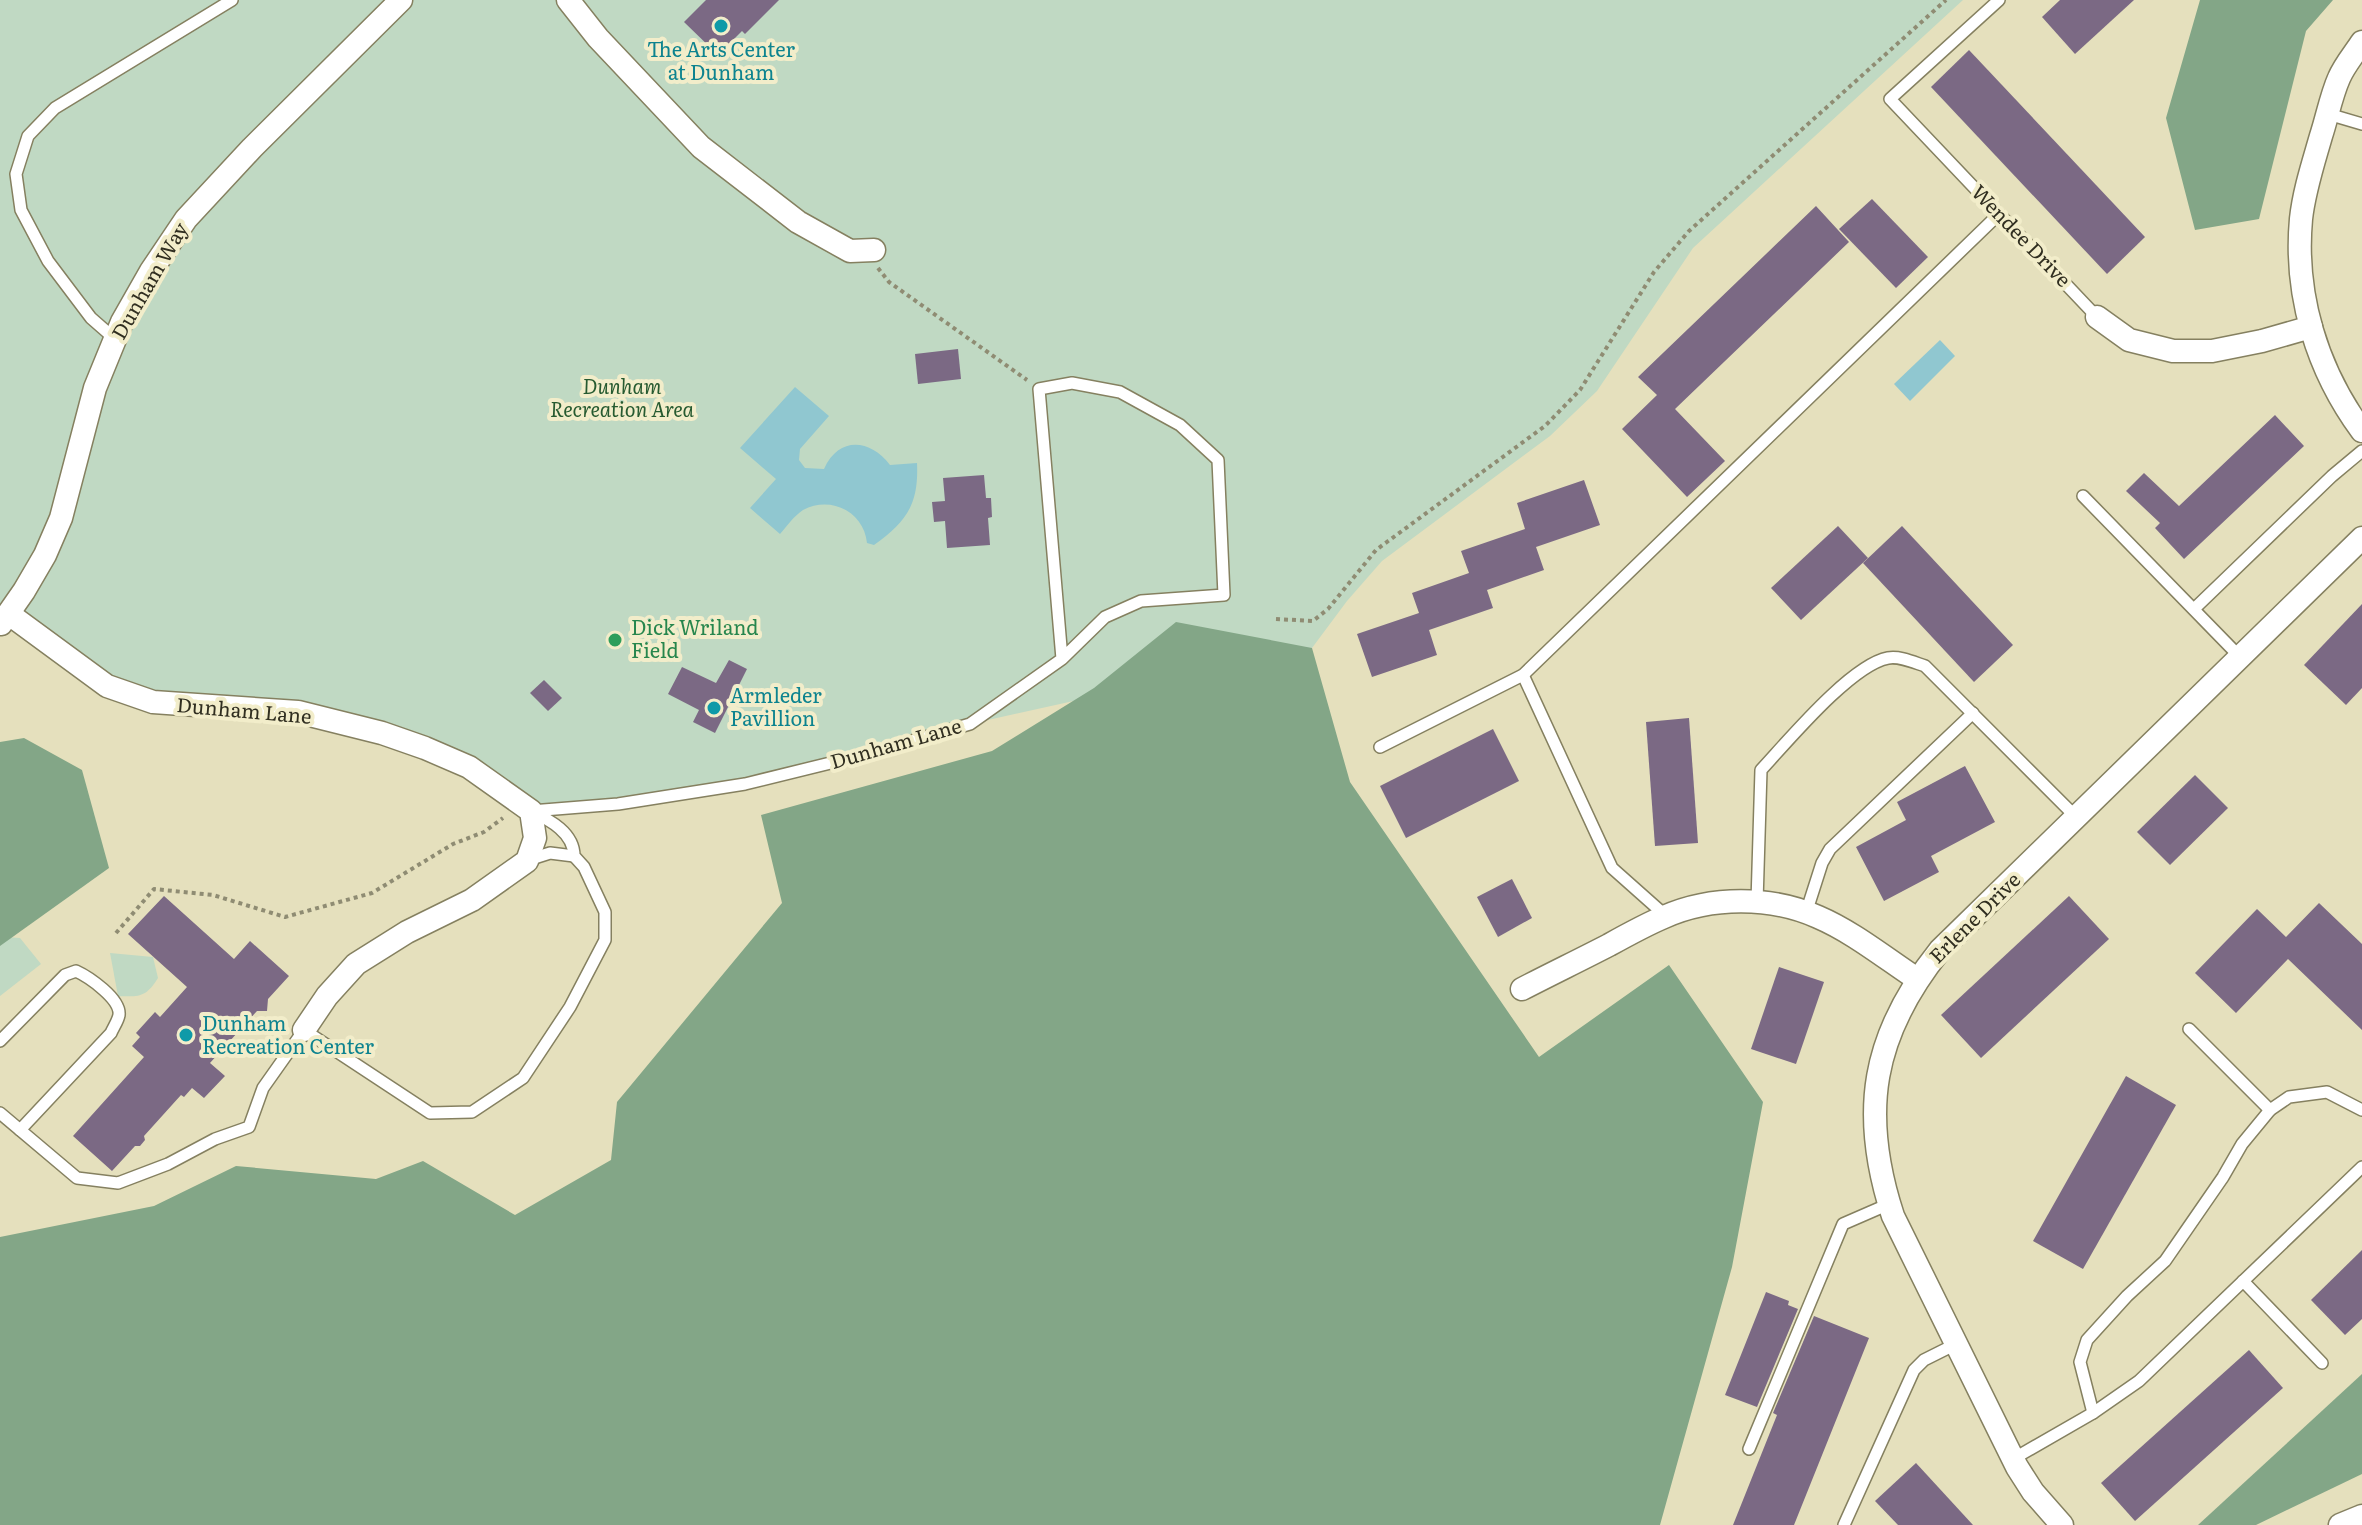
<svg xmlns="http://www.w3.org/2000/svg" width="2362" height="1525" viewBox="0 0 2362 1525" font-family="Literata,serif">
	<rect width="100%" height="100%" fill="#e5e0bd"/>
	<!-- green -->
	<g fill="#c0d9c3">
		<polygon points="0,0 1963,0 1693,248 1597,391 1550,436 1382,561 1347,601 1312,648 970,724 745,784 531,811 382,733 153,702 9,614 0,625"/>
		<polygon points="6,937 20,938 41,964 0,996 0,941"/>
		<path d="M110,953L153,957L158,978C146,997 140,997 118,996Z"/>
	</g>
	<!-- forest -->
	<g fill="#83a687">
		<polygon points="2200,0 2333,0 2306,31 2259,219 2195,230 2166,118"/>
		<polygon points="1176,622 1312,648 1350,782 1539,1057 1669,965 1763,1102 1732,1267 1660,1525 0,1525 0,1237 154,1206 236,1166 376,1179 423,1161 515,1215 611,1160 617,1102 782,903 761,815 992,751 1094,688"/>
		<polygon points="24,738 82,770 109,868 0,946 0,742"/>
		<polygon points="2362,1374 2362,1474 2256,1525 2198,1525"/>
	</g>
	<!-- water -->
	<g fill="#90c7d0">
		<polygon points="1940,340 1955,356 1910,401 1894,384"/>
		<path d="M795,387L829,416L800,449L799,460L805,468L824,469C839,436 870,439 890,465L917,463C919,505 906,522 874,545L867,543C864,512 831,495 803,510C794,516 787,526 780,534L750,508L776,479L740,448Z"/>
	</g>
	<!-- building -->
	<g fill="#7b6984">
		<polygon points="706,0 779,0 745,34 742,31 718,55 684,22"/>
		<polygon points="2060,0 2134,0 2075,54 2042,17"/>
		<polygon points="1969,50 2145,237 2107,274 1931,87"/>
		<polygon points="1872,199 1928,257 1896,288 1839,229"/>
		<polygon points="1816,206 1849,242 1675,409 1725,461 1687,497 1622,429 1657,395 1638,377"/>
		<polygon points="958,349 961,379 918,384 915,354"/>
		<polygon points="2275,415 2304,446 2184,559 2155,528 2160,523 2126,491 2144,473 2179,506"/>
		<polygon points="984,475 986,498 991,498 992,517 988,518 990,545 947,548 945,521 934,522 932,502 945,501 943,478"/>
		<polygon points="1584,480 1600,525 1536,547 1544,570 1487,590 1493,608 1429,630 1437,655 1372,677 1357,634 1419,613 1412,593 1469,573 1461,551 1525,529 1517,503"/>
		<polygon points="1838,526 1868,558 1801,620 1771,588"/>
		<polygon points="1902,526 2013,645 1974,682 1863,563"/>
		<polygon points="2362,604 2362,688 2346,705 2304,665"/>
		<polygon points="729,660 747,669 715,733 693,722 699,710 668,694 682,667 716,683"/>
		<polygon points="544,680 562,698 548,711 530,693"/>
		<polygon points="1689,718 1698,843 1655,846 1646,722"/>
		<polygon points="1493,729 1519,781 1406,838 1380,786"/>
		<polygon points="1965,766 1995,822 1931,856 1939,872 1884,901 1856,847 1906,820 1897,802"/>
		<polygon points="2195,775 2228,808 2170,865 2137,832"/>
		<polygon points="1512,879 1532,918 1498,937 1477,897"/>
		<polygon points="164,896 234,959 250,941 289,976 268,999 267,1011 257,1011 210,1063 225,1076 204,1098 192,1088 184,1097 181,1095 144,1136 145,1140 140,1146 135,1146 112,1171 73,1136 144,1057 132,1046 140,1037 136,1033 155,1012 160,1017 187,987 128,934"/>
		<polygon points="2069,896 2109,939 1981,1058 1941,1015"/>
		<polygon points="2319,903 2362,944 2362,1030 2288,959 2236,1013 2195,973 2257,909 2286,937"/>
		<polygon points="1779,967 1824,982 1796,1064 1751,1049"/>
		<polygon points="2126,1076 2176,1105 2083,1269 2033,1241"/>
		<polygon points="2362,1250 2362,1319 2345,1335 2311,1300"/>
		<polygon points="1766,1292 1789,1301 1788,1305 1798,1309 1757,1407 1725,1395"/>
		<polygon points="1814,1316 1869,1338 1794,1525 1733,1525 1777,1415 1773,1413"/>
		<polygon points="2249,1350 2283,1388 2135,1521 2101,1483"/>
		<polygon points="1916,1463 1973,1525 1898,1525 1875,1501"/>
	</g>
	<g fill="none" stroke-linecap="round" stroke-linejoin="round">
		<!-- lane casing -->
		<g stroke="#858060" stroke-width="14">
			<g id="lane">
				<polyline points="1999,0 1890,99 2097,317"/>
				<polyline points="2328,114 2362,124"/>
				<polyline points="115,339 91,318 48,261 21,210 16,174 28,136 55,108 232,0"/>
				<polyline points="2083,496 2240,657"/>
				<polyline points="2194,609 2332,476 2362,451"/>
				<polyline points="1523,675 1612,868 1666,916"/>
				<polyline points="1380,747 1523,675 1999,214"/>
				<polyline points="531,811 618,804 745,784 867,754 970,724 1062,659 1105,617 1141,601 1224,595 1218,460 1180,425 1120,392 1072,383 1039,389 1062,659"/>
				<polyline points="528,860 550,853 574,856"/>
				<path d="M1757,902L1761,770C1788,741 1851,665 1888,658C1900,656 1913,662 1925,666L2076,817"/>
				<polyline points="1806,913 1822,863 1830,849 1973,713"/>
				<polyline points="2189,1029 2270,1110"/>
				<path d="M0,1041L65,975L76,971C89,977 121,999 119,1015C118,1021 113,1028 111,1033L20,1130"/>
				<path d="M0,1113L77,1178L118,1183L168,1164L215,1139L249,1127L263,1088L304,1030L430,1113L472,1112L523,1078L570,1007L605,940V912L584,867L574,856C574,833 550,820 531,811"/>
				<polyline points="2243,1281 2322,1363"/>
				<polyline points="2093,1413 2080,1362 2087,1340 2127,1296 2165,1261 2223,1177 2242,1144 2270,1110 2289,1097 2327,1092 2362,1110"/>
				<polyline points="1749,1449 1843,1224 1889,1204"/>
				<polyline points="2013,1459 2093,1413 2139,1381 2362,1167"/>
				<polyline points="1844,1525 1914,1370 1924,1360 1956,1344"/>
			</g>
		</g>
		<!-- street casing -->
		<g stroke="#858060" stroke-width="25">
			<g id="street">
				<polyline points="568,0 598,38 701,147 798,222 850,251 874,250"/>
				<path d="M2362,42C2354,54 2344,66 2339,78C2331,96 2327,118 2321,136C2313,164 2304,191 2301,219C2294,295 2317,370 2362,431"/>
				<polyline points="2097,317 2129,340 2173,351 2212,351 2262,341 2311,327"/>
				<polyline points="9,614 107,686 153,702 298,712 382,733 425,748 469,767 531,811 535,838 527,861 472,900 407,932 356,964 327,996 304,1030"/>
				<polyline points="1,624 24,591 45,555 61,518 95,388 122,322 151,271 186,219 252,148 401,0"/>
				<path d="M1522,989C1551,974 1580,960 1609,945C1627,935 1645,925 1664,917C1711,896 1771,896 1818,917C1853,932 1885,958 1917,979"/>
				<path d="M2062,1525L2033,1492L2017,1467L1893,1216C1859,1112 1872,1035 1940,950L2362,538"/>
				<polyline points="2340,1525 2362,1516"/>
			</g>
		</g>
		<!-- path -->
		<g stroke="#8f8c73" stroke-width="4" stroke-dasharray="4 4" stroke-linecap="butt">
			<polyline points="878,268 889,282 1027,380"/>
			<polyline points="1276,619 1313,621 1328,609 1376,550 1545,426 1580,390 1654,272 1689,231 1946,0"/>
			<polyline points="116,933 154,889 213,895 285,917 372,893 453,844 484,832 503,818"/>
		</g>
		<!-- lane -->
		<use href="#lane" stroke="#fff" stroke-width="11"/>
		<!-- street -->
		<use href="#street" stroke="#fff" stroke-width="22"/>
	</g>
	<!-- markers -->
	<g fill="#0f9aa8" stroke="#f2edca" stroke-width="3">
		<circle cx="721" cy="26" r="8"/>
		<circle cx="714" cy="708" r="8"/>
		<circle cx="186" cy="1035" r="8"/>
	</g>
	<circle fill="#2e9e5b" stroke="#f2edca" stroke-width="3" cx="615" cy="640" r="8"/>
	<g text-anchor="middle" stroke-width="8" stroke-linejoin="round" paint-order="stroke">
		<!-- culture labels -->
		<g font-size="20" fill="#0d838f" stroke="#f2edca" text-anchor="start">
			<text x="721" y="57" text-anchor="middle">The Arts Center<tspan x="721" dy="23">at Dunham</tspan></text>
			<text x="730" y="703">Armleder<tspan x="730" dy="23">Pavillion</tspan></text>
			<text x="202" y="1031">Dunham<tspan x="202" dy="23">Recreation Center</tspan></text>
		</g>
		<!-- street labels -->
		<g font-size="20" fill="#302e20" stroke="#f2edca">
			<text transform="translate(2021 236) rotate(46)" y="7">Wendee Drive</text>
			<text transform="translate(150 281) rotate(-60)" y="7">Dunham Way</text>
			<text transform="translate(244 711) rotate(5)" y="7">Dunham Lane</text>
			<text transform="translate(896 744) rotate(-16)" y="7">Dunham Lane</text>
			<text transform="translate(1975 918) rotate(-45)" y="7">Erlene Drive</text>
		</g>
		<!-- park labels -->
		<g font-size="20" font-style="italic" fill="#265a30" stroke="#f2edca">
			<text x="622" y="394">Dunham<tspan x="622" dy="23">Recreation Area</tspan></text>
		</g>
		<!-- leisure labels -->
		<g font-size="20" fill="#27864d" stroke="#f2edca" text-anchor="start">
			<text x="631" y="635">Dick Wriland<tspan x="631" dy="23">Field</tspan></text>
		</g>
	</g>
</svg>
